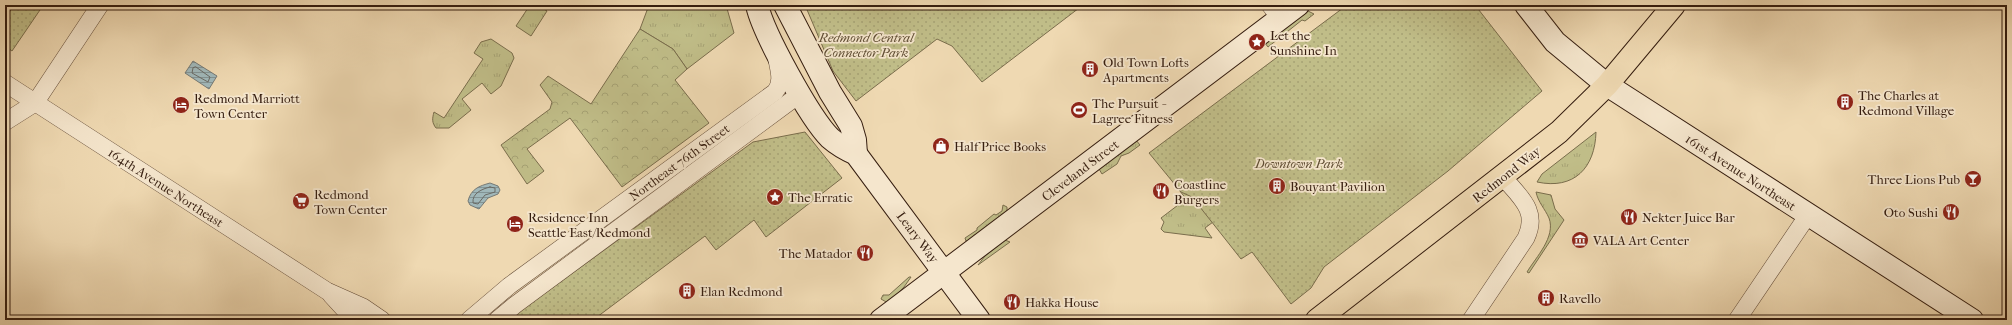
<svg xmlns="http://www.w3.org/2000/svg" width="2012" height="325" viewBox="0 0 2012 325" font-family="'IM FELL French Canon',serif">
	<defs>
		<pattern id="grass-tufts" width="24" height="20" patternUnits="userSpaceOnUse"><rect width="24" height="20" fill="#c0bd88"/><path d="M3 7l-1-3M5 7V3M7 7l1-3M15 17l-1-3M17 17v-4M19 17l1-3" fill="none" stroke="#a6a274"/></pattern>
		<pattern id="forest-crowns" width="20" height="18" patternUnits="userSpaceOnUse"><rect width="20" height="18" fill="#c0bd88"/><path d="M2 6a3 3 0 1 1 6 0M12 15a3 3 0 1 1 6 0" fill="none" stroke="#a6a274"/></pattern>
		<pattern id="park-dots" width="8" height="8" patternUnits="userSpaceOnUse"><rect width="8" height="8" fill="#c0bd88"/><path d="M2 2h.1M6 6h.1" fill="none" stroke="#a6a274" stroke-width="1.8" stroke-linecap="round"/></pattern>
		<pattern id="water-rules" width="6" height="5" patternUnits="userSpaceOnUse"><rect width="6" height="5" fill="#a0b7b9"/><path d="M0 2.5h6" fill="none" stroke="#839495"/></pattern>
	</defs>
	<rect width="100%" height="100%" fill="#efd9b2"/>
	<filter id="stains"><feTurbulence type="fractalNoise" baseFrequency=".005" numOctaves="4"/><feColorMatrix values="0 0 0 0 .2 0 0 0 0 .09 0 0 0 0 .02 0 0 0 .5 -.17"/></filter>
	<radialGradient id="worn" r=".72"><stop offset=".6" stop-color="#630" stop-opacity="0"/><stop offset="1" stop-color="#630" stop-opacity=".3"/></radialGradient>
	<!-- grass -->
	<g fill="url(#grass-tufts)" stroke="#7a6d4c">
		<polygon points="530,5 537,5 547,11 531,36 516,26"/>
		<polygon points="649,5 726,5 734,33 687,69 673,49 640,29"/>
		<polygon points="1308,11 1314,14 1305,21 1302,20 1268,47 1265,43"/>
		<path d="M491,39L512,53L514,58L501,86L491,94L482,83L462,99L471,110L449,128H436C432,123 432,119 434,112L444,118L483,59L474,53L481,42Z"/>
		<path d="M1596,132C1595,168 1574,190 1537,182L1542,174Z"/>
		<polygon points="1136,140 1140,145 1129,153 1121,156 1117,164 1102,174 1099,169 1100,166"/>
		<polygon points="1177,176 1218,228 1213,222 1205,228 1212,238 1164,232 1161,229 1164,222 1161,218 1186,199 1173,182"/>
		<path d="M1536,192L1551,195L1555,209L1564,220L1529,273L1527,272C1536,257 1556,237 1549,218C1545,209 1538,202 1536,192Z"/>
		<polygon points="1003,205 1007,207 1007,211 969,240 966,241 965,238 977,230 977,228 994,214 996,215 1002,211"/>
		<polygon points="1005,240 1010,242 978,265 985,256"/>
		<polygon points="909,277 911,277 904,287 888,303 881,299 883,295 889,295"/>
	</g>
	<!-- forest -->
	<polygon fill="url(#forest-crowns)" stroke="#7a6d4c" points="640,29 673,49 687,69 675,80 709,123 622,187 570,118 527,149 544,171 527,184 501,145 550,109 552,102 540,85 548,76 591,104"/>
	<!-- park -->
	<g fill="url(#park-dots)" stroke="#7a6d4c">
		<polygon points="14,5 39,5 42,7 12,51 5,46 5,19"/>
		<polygon points="805,5 1083,5 982,82 952,46 937,39 856,101 833,71"/>
		<polygon points="1347,5 1475,5 1542,91 1448,171 1324,267 1311,288 1291,304 1252,252 1241,259 1192,197 1181,192 1149,153"/>
		<polygon points="805,132 842,178 766,237 754,220 716,250 705,236 593,320 508,320 753,142"/>
	</g>
	<!-- water -->
	<g fill="url(#water-rules)" stroke="#757975">
		<polygon points="193,61 217,76 209,89 185,73"/>
		<path d="M490,183L498,186L500,190L498,194L488,198L479,209L470,205L468,201C471,189 479,186 490,183Z"/>
	</g>
	<g fill="none" stroke-linecap="round" stroke-linejoin="round">
		<!-- shore -->
		<g stroke="#6a6a64" stroke-width="1">
			<polygon points="196,67 210,77 208,82 192,73 193,68"/>
			<path d="M490,187L495,188V192L485,195L478,204L473,203C472,193 482,189 490,187Z"/>
		</g>
		<!-- street casing -->
		<g stroke="#644c38" stroke-width="18">
			<g id="street">
				<polyline points="1270,5 1280,18"/>
				<polyline points="5,83 327,291 363,307 382,320"/>
				<polyline points="5,122 35,103 100,5"/>
				<polyline points="331,295 354,320"/>
				<path d="M469,320L509,286L775,92C783,82 779,71 777,60"/>
				<polyline points="497,320 515,305 800,94"/>
				<path d="M1471,320L1526,238C1539,211 1520,197 1503,177"/>
				<polyline points="1737,320 1808,215"/>
			</g>
		</g>
		<!-- secondary casing -->
		<g stroke="#351d0f" stroke-width="24">
			<g id="secondary">
				<path d="M757,5C763,33 810,118 830,138C838,145 847,150 856,154L979,320"/>
				<polyline points="785,5 830,92 851,126 855,140 856,154"/>
				<polyline points="1526,5 1555,42 1607,85 1972,320"/>
				<polyline points="881,320 1298,5"/>
			</g>
		</g>
		<!-- primary casing -->
		<g stroke="#351d0f" stroke-width="24">
			<polyline id="primary" points="1317,320 1559,132 1607,85 1674,5"/>
		</g>
		<!-- street -->
		<use href="#street" stroke="#f5e6cd" stroke-width="17"/>
		<!-- secondary -->
		<use href="#secondary" stroke="#f5e6cd" stroke-width="22"/>
		<!-- primary -->
		<use href="#primary" stroke="#efd9b2" stroke-width="22"/>
	</g>
	<!-- icons -->
	<defs>
		<g id="sight-disc" transform="scale(0.9)"><circle r="9.5" fill="#8f2418" stroke="#f5e6cd"/><path d="M0-6L1.8-2.2L6-1.7L2.9 1.2L3.7 5.4L0 3.3L-3.7 5.4L-2.9 1.2L-6-1.7L-1.8-2.2Z" fill="#fff"/></g>
		<g id="building-disc" transform="scale(0.9)"><circle r="9.5" fill="#8f2418" stroke="#f5e6cd"/><path d="M-4-6H4V6H1V3H-1V6H-4ZM-2.5-4.3h1.7v1.8h-1.7ZM.8-4.3h1.7v1.8H.8ZM-2.5-1h1.7V.8h-1.7ZM.8-1h1.7V.8H.8Z" fill="#fff"/></g>
		<g id="hotel-disc" transform="scale(0.9)"><circle r="9.5" fill="#8f2418" stroke="#f5e6cd"/><path d="M-6-4.5h1.5V1H6V5H4.5V3h-9V5H-6ZM-4 0a1.8 1.8 0 1 1 3.6 0ZM.5 0V-2.5h3Q6-2.5 6 0Z" fill="#fff"/></g>
		<g id="stadium-disc" transform="scale(0.9)"><circle r="9.5" fill="#8f2418" stroke="#f5e6cd"/><path d="M0-5a6.5 5 0 1 0 0 10a6.5 5 0 1 0 0-10ZM-3.5-1.8h7v3.6h-7Z" fill="#fff"/></g>
		<g id="shop-disc" transform="scale(0.9)"><circle r="9.5" fill="#8f2418" stroke="#f5e6cd"/><path d="M-5-2.5h2.3a2.7 3.5 0 0 1 5.4 0H5L5.5 6h-11ZM-1.5-2.5h3a1.5 2.3 0 0 0-3 0Z" fill="#fff"/></g>
		<g id="bar-disc" transform="scale(0.9)"><circle r="9.5" fill="#8f2418" stroke="#f5e6cd"/><path d="M-6-5H6L.8 .8V4.5H3.5V6h-7V4.5H-.8V.8Z" fill="#fff"/></g>
		<g id="restaurant-disc" transform="scale(0.9)"><circle r="9.5" fill="#8f2418" stroke="#f5e6cd"/><path d="M-5-6h1v4h1v-4h1v4h1v-4h1v5L-1.5 .5V6h-2V.5L-5-1ZM5-6V6H3V1.5H1.5Q1.5-4 5-6Z" fill="#fff"/></g>
		<g id="supermarket-disc" transform="scale(0.9)"><circle r="9.5" fill="#8f2418" stroke="#f5e6cd"/><path d="M-6-5.5h2.5l.6 2H6L4.5 2H-2.5L-4.4-4H-6ZM-1.5 3.2a1.3 1.3 0 1 0 .1 0ZM3 3.2a1.3 1.3 0 1 0 .1 0Z" fill="#fff"/></g>
		<g id="museum-disc" transform="scale(0.9)"><circle r="9.5" fill="#8f2418" stroke="#f5e6cd"/><path d="M0-6L6-3V-2H-6V-3ZM-5-1h2V3h-2ZM-1-1h2V3h-2ZM3-1h2V3H3ZM-6 4H6V6H-6Z" fill="#fff"/></g>
	</defs>
	<g fill-rule="evenodd">
		<use href="#sight-disc" x="1257" y="42"/>
		<use href="#building-disc" x="1090" y="69"/>
		<use href="#building-disc" x="1845" y="102"/>
		<use href="#hotel-disc" x="181" y="105"/>
		<use href="#stadium-disc" x="1079" y="110"/>
		<use href="#shop-disc" x="941" y="146"/>
		<use href="#bar-disc" x="1973" y="179"/>
		<use href="#building-disc" x="1277" y="186"/>
		<use href="#restaurant-disc" x="1161" y="191"/>
		<use href="#sight-disc" x="775" y="197"/>
		<use href="#supermarket-disc" x="301" y="201"/>
		<use href="#restaurant-disc" x="1951" y="212"/>
		<use href="#restaurant-disc" x="1629" y="217"/>
		<use href="#hotel-disc" x="515" y="224"/>
		<use href="#museum-disc" x="1580" y="240"/>
		<use href="#restaurant-disc" x="865" y="253"/>
		<use href="#building-disc" x="687" y="291"/>
		<use href="#building-disc" x="1546" y="298"/>
		<use href="#restaurant-disc" x="1012" y="302"/>
	</g>
	<g text-anchor="middle" stroke-width="3.5" stroke-linejoin="round" paint-order="stroke">
		<!-- poi labels -->
		<g font-size="13" fill="#351d0f" stroke="#f5e6cd" text-anchor="start">
			<text x="1270" y="40">Let the<tspan x="1270" dy="15">Sunshine In</tspan></text>
			<text x="1103" y="67">Old Town Lofts<tspan x="1103" dy="15">Apartments</tspan></text>
			<text x="1858" y="100">The Charles at<tspan x="1858" dy="15">Redmond Village</tspan></text>
			<text x="194" y="103">Redmond Marriott<tspan x="194" dy="15">Town Center</tspan></text>
			<text x="1092" y="108">The Pursuit -<tspan x="1092" dy="15">Lagree Fitness</tspan></text>
			<text x="954" y="151">Half Price Books</text>
			<text x="1960" y="184" text-anchor="end">Three Lions Pub</text>
			<text x="1174" y="189">Coastline<tspan x="1174" dy="15">Burgers</tspan></text>
			<text x="1290" y="191">Bouyant Pavilion</text>
			<text x="314" y="199">Redmond<tspan x="314" dy="15">Town Center</tspan></text>
			<text x="788" y="202">The Erratic</text>
			<text x="1938" y="217" text-anchor="end">Oto Sushi</text>
			<text x="528" y="222">Residence Inn<tspan x="528" dy="15">Seattle East/Redmond</tspan></text>
			<text x="1642" y="222">Nekter Juice Bar</text>
			<text x="1593" y="245">VALA Art Center</text>
			<text x="852" y="258" text-anchor="end">The Matador</text>
			<text x="700" y="296">Elan Redmond</text>
			<text x="1559" y="303">Ravello</text>
			<text x="1025" y="307">Hakka House</text>
		</g>
		<!-- park labels -->
		<g font-size="13" font-style="italic" fill="#5f4d33" stroke="#f5e6cd">
			<text x="866" y="42">Redmond Central<tspan x="866" dy="15">Connector Park</tspan></text>
			<text x="1299" y="168">Downtown Park</text>
		</g>
		<!-- street labels -->
		<g font-size="13" fill="#351d0f" stroke="#f5e6cd">
			<text transform="translate(679 162) rotate(-36)" y="5">Northeast 76th Street</text>
			<text transform="translate(1080 170) rotate(-37)" y="5">Cleveland Street</text>
			<text transform="translate(1741 172) rotate(33)" y="5">161st Avenue Northeast</text>
			<text transform="translate(1506 174) rotate(-38)" y="5">Redmond Way</text>
			<text transform="translate(166 187) rotate(33)" y="5">164th Avenue Northeast</text>
			<text transform="translate(918 237) rotate(53)" y="5">Leary Way</text>
		</g>
	</g>
	<!-- margin -->
	<rect width="2012" height="325" fill="none" stroke="#efd9b2" stroke-width="20"/>
	<rect x="6" y="6" width="2000" height="313" fill="none" stroke="#351d0f" stroke-width="2"/>
	<rect x="10" y="10" width="1992" height="305" fill="none" stroke="#351d0f"/>
	<rect width="100%" height="100%" filter="url(#stains)"/>
	<rect width="100%" height="100%" fill="url(#worn)"/>
</svg>
